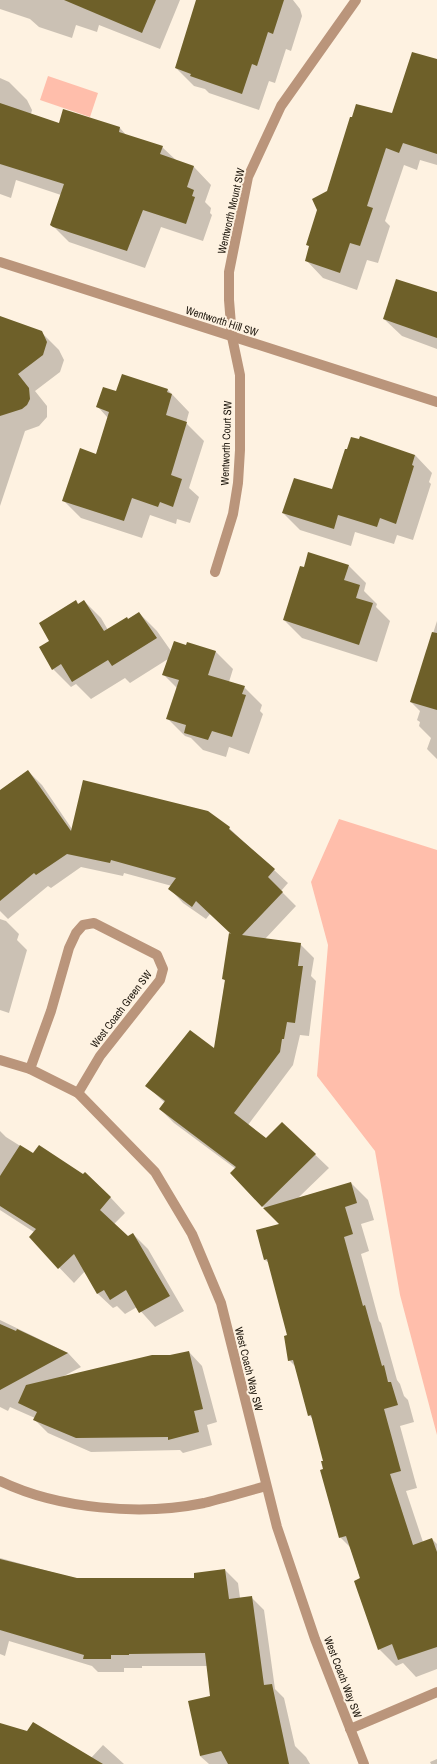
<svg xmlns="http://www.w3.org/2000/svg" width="437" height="1764" viewBox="0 0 437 1764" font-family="'Archivo Narrow',sans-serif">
	<rect width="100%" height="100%" fill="#fef2e1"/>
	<!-- green -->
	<g fill="#ffbeab">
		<polygon points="48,76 98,93 90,117 40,100"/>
		<polygon points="339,819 437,850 437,1435 400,1295 375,1151 317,1076 328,945 311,882"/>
	</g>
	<!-- shadow -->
	<g fill="#0003">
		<polygon points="0,0 180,0 160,49 99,25 97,32 76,25 72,38 39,27 30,19 0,9"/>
		<polygon points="197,0 293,0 300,9 302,16 291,51 286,49 275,83 269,81 259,110 209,93 205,89 194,86 176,68"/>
		<polygon points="437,59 437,165 420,160 417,170 404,165 385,221 390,226 378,263 367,260 357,290 323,278 306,260 310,247 307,244 328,192"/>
		<polygon points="0,78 9,82 27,100 32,110 31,114 60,124 120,128 126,135 162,147 177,161 194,167 211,185 205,202 211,208 210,213 212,215 203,241 161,227 145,268 69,242 51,224 61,195 16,180 11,198 0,194"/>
		<polygon points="437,293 437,349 402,336 384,319"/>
		<polygon points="0,317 41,332 59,350 64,360 60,372 35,391 47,406 47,417 39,426 25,431 0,506"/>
		<polygon points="168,390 189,412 186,423 204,441 189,488 199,497 190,523 177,519 176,524 150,515 142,538 81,518 63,500 96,455 108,418 98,407 117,393"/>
		<polygon points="415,455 432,473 429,482 431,484 413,540 397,535 394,544 355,532 351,546 300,530 283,513"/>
		<polygon points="349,566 366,583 364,591 377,604 376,607 390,621 377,662 302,638 284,620"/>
		<polygon points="84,601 101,618 108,630 139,613 157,631 171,651 187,646 216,652 233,669 229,682 244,687 262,705 260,711 263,714 249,754 229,747 226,757 203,750 191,738 185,736 168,719 177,688 163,674 168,659 130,683 125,678 91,699 76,684 71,687 53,669 51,641 78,604"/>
		<polygon points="437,621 437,759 427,749 431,738 419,726 420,722 417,720 420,711 411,702"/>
		<polygon points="28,771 42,785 72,829 229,828 288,883 281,891 296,906 265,939 300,944 314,958 311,976 316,981 309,1036 300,1035 293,1065 248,1125 266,1139 282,1123 329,1168 298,1198 351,1183 368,1200 374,1220 361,1224 369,1251 361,1254 379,1321 381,1323 397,1380 400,1384 404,1396 408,1400 414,1422 400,1426 417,1488 406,1491 423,1542 432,1539 437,1544 437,1669 416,1677 403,1663 396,1666 379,1649 352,1549 340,1537 331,1509 332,1508 324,1461 313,1419 309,1415 296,1367 289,1360 288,1336 269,1263 265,1260 257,1231 281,1225 231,1173 236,1169 174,1123 160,1109 165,1103 146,1085 215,1050 225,981 224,979 233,935 210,914 206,919 183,903 170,889 172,886 124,873 123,876 81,867 51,888 48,886 8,919 0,911 0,791"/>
		<polygon points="0,919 6,921 19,934 17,940 27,950 9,1013 0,1010"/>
		<polygon points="0,1131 6,1137 33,1154 83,1175 85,1173 111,1198 125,1213 114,1224 128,1237 133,1234 148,1249 184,1311 155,1327 137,1307 125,1314 117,1306 113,1308 98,1294 85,1271 74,1283 30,1237 34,1232 0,1210"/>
		<polygon points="0,1320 68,1353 81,1367 62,1377 189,1352 202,1366 217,1422 207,1425 212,1445 183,1453 180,1450 91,1452 48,1433 35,1420 35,1418 10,1407 8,1411 0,1407"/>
		<polygon points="0,1558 77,1579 196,1579 225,1570 238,1583 240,1598 251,1597 264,1610 275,1689 284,1698 295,1746 306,1757 310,1764 209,1764 200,1756 212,1697 207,1666 142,1666 142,1668 124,1668 124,1672 98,1672 92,1666 9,1641 5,1656 0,1654"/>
		<polygon points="0,1724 91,1758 103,1745 124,1764 0,1764"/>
		<polygon points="437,1759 437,1764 431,1764 430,1762"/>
	</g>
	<!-- building -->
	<g fill="#6e6029">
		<polygon points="64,0 156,0 142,33"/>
		<polygon points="196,0 284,0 273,34 268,32 257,66 252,64 242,94 190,76 191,74 175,68"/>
		<polygon points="412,52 437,59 437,154 403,143 399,153 386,148 367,206 373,208 360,246 350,243 340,273 305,261 309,246 306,245 317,210 312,199 327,191 350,117 352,117 356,104 392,113"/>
		<polygon points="0,103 59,123 63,109 120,127 119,132 163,146 160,154 194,166 187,187 194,190 192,196 195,197 186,224 143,210 127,251 53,227 50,225 64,184 0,164"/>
		<polygon points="396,279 437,292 437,338 383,319"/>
		<polygon points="0,316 42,331 47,342 43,355 18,374 29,388 30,399 27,405 22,409 0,416"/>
		<polygon points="122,374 168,389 167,392 172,394 166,415 187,422 171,475 182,479 173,507 160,502 158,507 132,498 124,521 62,501 80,448 96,454 109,412 96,407 103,387 116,391"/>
		<polygon points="360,436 415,455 412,465 414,466 396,524 380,518 377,527 338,515 334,529 282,513 294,478 332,489 345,449 347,449 351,437 359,439"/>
		<polygon points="308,552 349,565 344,580 360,585 356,598 373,603 359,645 283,620 300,566 304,567"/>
		<polygon points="76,600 78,604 84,600 104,631 127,617 128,619 139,612 157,638 112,666 108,660 72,682 61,664 52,670 39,647 49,641 39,623"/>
		<polygon points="432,632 437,633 437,710 410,702"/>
		<polygon points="174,641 186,645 187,642 216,651 208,675 245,686 242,694 246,695 232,737 212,731 208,740 184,733 186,725 166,719 179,680 162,675"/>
		<polygon points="28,770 71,831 83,780 208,811 230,827 229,829 275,869 268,877 283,892 242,935 301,943 298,966 303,966 295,1023 287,1022 284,1039 282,1039 280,1052 234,1113 266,1138 282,1122 316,1154 262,1207 230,1173 236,1167 159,1109 165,1101 145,1086 190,1030 214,1048 225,980 222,979 229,933 231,934 196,901 192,907 168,889 176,878 111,860 110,863 67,854 36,875 34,873 0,901 0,790"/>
		<polygon points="20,1145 33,1153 39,1145 83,1174 85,1172 111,1197 100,1210 128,1236 133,1233 170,1296 139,1313 126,1290 110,1300 104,1290 97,1294 74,1254 58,1269 29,1237 36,1229 0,1206 0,1176"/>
		<polygon points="351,1182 357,1203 345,1207 353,1234 344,1237 363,1306 365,1305 382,1366 384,1365 388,1382 391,1382 398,1405 384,1409 401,1471 390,1474 413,1545 432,1538 437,1552 437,1647 398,1660 392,1644 378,1650 354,1581 360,1578 346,1536 339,1538 320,1470 323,1469 321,1461 323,1461 311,1415 308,1416 293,1360 288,1361 284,1336 287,1335 267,1259 264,1260 256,1230 279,1224 263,1208"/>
		<polygon points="0,1324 16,1331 17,1329 68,1353 0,1390"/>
		<polygon points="189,1351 203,1409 194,1411 199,1432 168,1440 168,1437 76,1438 33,1420 37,1412 18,1403 26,1385 152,1355 170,1355"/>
		<polygon points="0,1559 77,1578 194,1578 194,1573 225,1569 229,1599 252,1596 264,1685 272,1684 289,1764 228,1764 221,1751 200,1756 188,1701 210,1696 205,1653 129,1654 129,1655 111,1655 111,1659 83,1659 84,1655 0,1630"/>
		<polygon points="33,1722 103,1764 0,1764 0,1723 27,1731"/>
	</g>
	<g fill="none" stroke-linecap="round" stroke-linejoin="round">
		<!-- street -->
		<g stroke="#ba957b" stroke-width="10">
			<polyline points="0,262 437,402"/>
			<polyline points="215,572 233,514 238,483 240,450 240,375 232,337 229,300 229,272 248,177 281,106 356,0"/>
			<polyline points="0,1060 30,1069 78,1093 155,1172 192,1234 221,1303 277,1527 315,1639 364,1764"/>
			<polyline points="30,1069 51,1011 69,948 76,933 83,925 94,923 157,955 163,969 160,980 100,1056 78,1093"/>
			<path d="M0,1481C58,1509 141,1516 204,1503C224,1498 245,1492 266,1486"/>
			<polyline points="350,1729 437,1692"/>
		</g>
	</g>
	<g text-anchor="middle" stroke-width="4" stroke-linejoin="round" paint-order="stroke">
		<!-- street labels -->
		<g font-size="11" fill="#211a10" stroke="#fef2e1">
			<text transform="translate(231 211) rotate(-77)" y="4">Wentworth Mount SW</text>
			<text transform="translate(222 321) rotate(18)" y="4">Wentworth Hill SW</text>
			<text transform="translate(226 443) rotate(-88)" y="4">Wentworth Court SW</text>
			<text transform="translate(121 1009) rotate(-53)" y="4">West Coach Green SW</text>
			<text transform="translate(249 1369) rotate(76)" y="4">West Coach Way SW</text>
			<text transform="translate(343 1677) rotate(69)" y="4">West Coach Way SW</text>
		</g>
	</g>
</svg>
